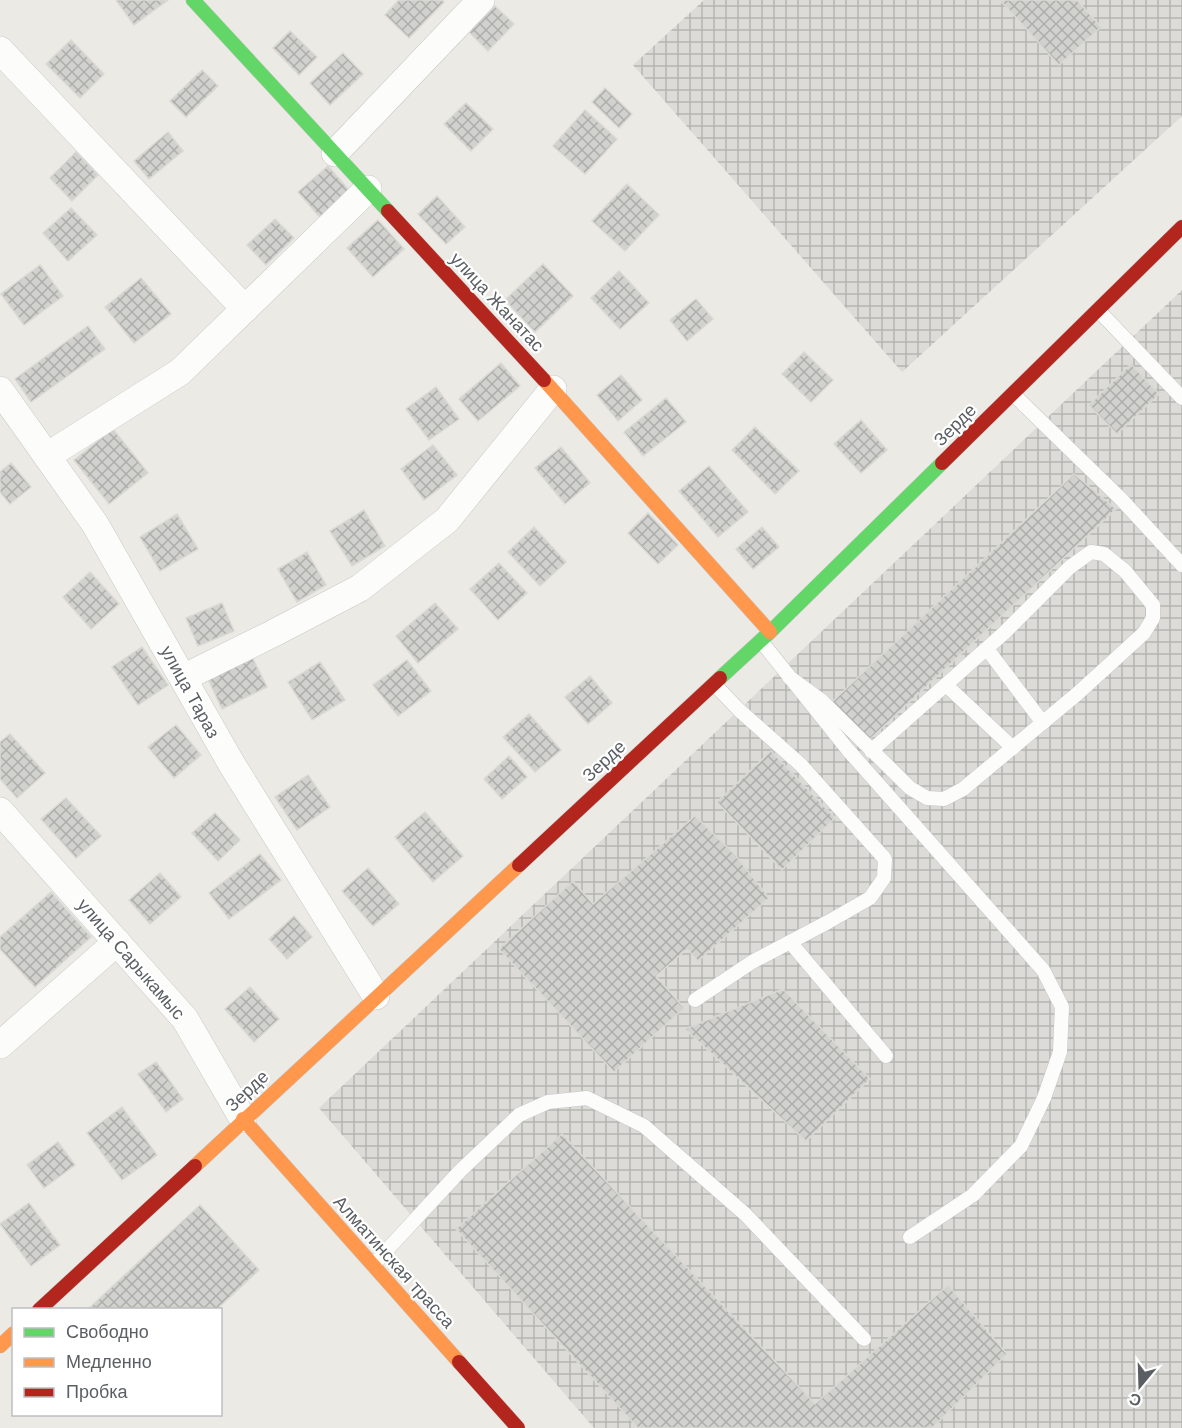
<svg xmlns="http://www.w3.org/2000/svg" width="1182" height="1428" viewBox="0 0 1182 1428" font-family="'DM Sans',sans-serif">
	<defs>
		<pattern id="industrial-grid" width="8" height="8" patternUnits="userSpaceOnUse" patternTransform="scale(1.5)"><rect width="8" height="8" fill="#dcdbd7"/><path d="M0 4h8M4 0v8" fill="none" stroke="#b5b5b2"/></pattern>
		<pattern id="building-cross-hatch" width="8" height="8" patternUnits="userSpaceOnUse" patternTransform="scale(1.5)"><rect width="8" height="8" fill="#d1d1ce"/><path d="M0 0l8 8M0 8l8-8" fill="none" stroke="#adadab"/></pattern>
	</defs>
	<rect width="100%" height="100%" fill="#ebeae5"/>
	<!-- industrial -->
	<g fill="url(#industrial-grid)">
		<polygon points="704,0 1182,0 1182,116 902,372 633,65"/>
		<polygon points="1182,290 1182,1428 594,1428 319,1108"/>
	</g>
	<!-- building -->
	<g fill="url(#building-cross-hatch)" stroke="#dad9d4" stroke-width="1.5">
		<polygon points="116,0 168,0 134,25"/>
		<polygon points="399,0 442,0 444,2 409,38 385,15"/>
		<polygon points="1000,0 1077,0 1101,27 1059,65"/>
		<polygon points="495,6 514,24 488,51 469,32"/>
		<polygon points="290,31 317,57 299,75 273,48"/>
		<polygon points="71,40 104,74 80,98 46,64"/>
		<polygon points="343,53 363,74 330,105 310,83"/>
		<polygon points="202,70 218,86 186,117 170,101"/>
		<polygon points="605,88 632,114 619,128 592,102"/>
		<polygon points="466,103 493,129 471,151 444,124"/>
		<polygon points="585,110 617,139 585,174 553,146"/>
		<polygon points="168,132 183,151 149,179 134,161"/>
		<polygon points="76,152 98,175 72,201 50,178"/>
		<polygon points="328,166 354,196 324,222 298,192"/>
		<polygon points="627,184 659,215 625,251 592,221"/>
		<polygon points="437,196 465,227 446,244 418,214"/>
		<polygon points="71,208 97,235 68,261 43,233"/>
		<polygon points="275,219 294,238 266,265 247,245"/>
		<polygon points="378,220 404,249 373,277 347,248"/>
		<polygon points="543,264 573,296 535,332 505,300"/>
		<polygon points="40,265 63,296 24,325 1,294"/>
		<polygon points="619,271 649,303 620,329 591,298"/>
		<polygon points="141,278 171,314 134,343 105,307"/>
		<polygon points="696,299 713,319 687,341 670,320"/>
		<polygon points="88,326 105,349 31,402 15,379"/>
		<polygon points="804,352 833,380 811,402 782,374"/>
		<polygon points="501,363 520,386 478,421 459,399"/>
		<polygon points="1131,364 1159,394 1117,434 1089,405"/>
		<polygon points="621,375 642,400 618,421 597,395"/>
		<polygon points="436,387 459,419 429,440 406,409"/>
		<polygon points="666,398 686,422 643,456 624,432"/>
		<polygon points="861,420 887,450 861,473 834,444"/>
		<polygon points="755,427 799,471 775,494 732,450"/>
		<polygon points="113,429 148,473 109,504 74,460"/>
		<polygon points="433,445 457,475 424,500 401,469"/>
		<polygon points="561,447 590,483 565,504 535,468"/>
		<polygon points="11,463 31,487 10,504 0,492 0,472"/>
		<polygon points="709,466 748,512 718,537 679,491"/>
		<polygon points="1074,474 1116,509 869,740 832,702"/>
		<polygon points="364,510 385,546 352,566 330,531"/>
		<polygon points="648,513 678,545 658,564 628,533"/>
		<polygon points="177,514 198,549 160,571 140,537"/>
		<polygon points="534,527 566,562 540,586 508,552"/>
		<polygon points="762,527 779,547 753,569 736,549"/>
		<polygon points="307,552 326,585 297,602 278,569"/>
		<polygon points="499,563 527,593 498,620 470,589"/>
		<polygon points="90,572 119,604 91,629 63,597"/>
		<polygon points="222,603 234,631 198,646 186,618"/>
		<polygon points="435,603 458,629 418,663 396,636"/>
		<polygon points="142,647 168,685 138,705 112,667"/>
		<polygon points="252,657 267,687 222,709 208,679"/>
		<polygon points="407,660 431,691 398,716 373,685"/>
		<polygon points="320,662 345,700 312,720 288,682"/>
		<polygon points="590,676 612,703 588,724 565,697"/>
		<polygon points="529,714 561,750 535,772 503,737"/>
		<polygon points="176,725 201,755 174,778 148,747"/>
		<polygon points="10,734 45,773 17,798 0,779 0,742"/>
		<polygon points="771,751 835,818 782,870 717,802"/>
		<polygon points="509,756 527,777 502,799 484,779"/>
		<polygon points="308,775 330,807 297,830 275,797"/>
		<polygon points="66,798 101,836 76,858 41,819"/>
		<polygon points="425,812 463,856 433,882 395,837"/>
		<polygon points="215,813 240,840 218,861 192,833"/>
		<polygon points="695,816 736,856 769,898 698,961 687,949 656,976 684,1008 614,1072 499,949 573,881 593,904"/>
		<polygon points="260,854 281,880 229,919 209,893"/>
		<polygon points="368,868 399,904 373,926 342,891"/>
		<polygon points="160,873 181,897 150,924 129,900"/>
		<polygon points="51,892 91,937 35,987 0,949 0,937"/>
		<polygon points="294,916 312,937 287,959 269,939"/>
		<polygon points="250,987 279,1019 254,1042 225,1009"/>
		<polygon points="783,989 870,1079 806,1141 685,1029"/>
		<polygon points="156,1062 183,1099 166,1112 138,1074"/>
		<polygon points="122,1107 157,1155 122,1180 87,1133"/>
		<polygon points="562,1134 815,1404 948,1285 1007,1354 932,1428 638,1428 456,1229"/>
		<polygon points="58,1142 75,1165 44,1188 27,1165"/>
		<polygon points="29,1203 60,1245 31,1266 0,1224"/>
		<polygon points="200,1205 259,1270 216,1310 87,1310"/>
	</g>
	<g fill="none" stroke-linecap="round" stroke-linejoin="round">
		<!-- lane casing -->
		<g stroke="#c8c8c8" stroke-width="15">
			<g id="lane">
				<polyline points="1098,310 1182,398"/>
				<polyline points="1013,394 1121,499 1182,565"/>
				<polyline points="761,641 848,750 1043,970 1062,1007 1060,1052 1044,1098 1021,1146 973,1195 910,1237"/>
				<polyline points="987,649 1043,723"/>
				<polyline points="789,677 822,701 910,788 927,798 944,799 963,789 1077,694 1144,633 1153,618 1153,605 1125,571 1104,554 1091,552 1070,567 1004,633 871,751"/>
				<polyline points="946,685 1013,748"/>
				<polyline points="790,942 886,1056"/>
				<polyline points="695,1000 752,962 828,922 870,898 884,878 885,859 801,765 739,710 714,684"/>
				<polyline points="373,1265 460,1171 519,1115 548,1102 587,1098 644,1126 745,1214 864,1339"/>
			</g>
		</g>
		<!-- street casing -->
		<g stroke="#c8c8c8" stroke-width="28">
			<g id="street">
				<polyline points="0,50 245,309"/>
				<polyline points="335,153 481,0"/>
				<polyline points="0,390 95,524 231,763 376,996"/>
				<polyline points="47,456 180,372 368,189"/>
				<polyline points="183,678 272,634 360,588 447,520 553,389"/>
				<polyline points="0,811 185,1019 243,1119"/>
				<polyline points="0,1045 117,942"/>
			</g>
		</g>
		<!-- fast casing -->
		<g stroke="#c8c8c7" stroke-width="15">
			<g id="fast">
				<polyline points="193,0 388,211"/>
				<polyline points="720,678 770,632 942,463"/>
			</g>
		</g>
		<!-- slow casing -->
		<g stroke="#c8c8c7" stroke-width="15">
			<g id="slow">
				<polyline points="544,380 770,632"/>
				<polyline points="243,1119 459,1362"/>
				<polyline points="195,1166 519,865"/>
				<polyline points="0,1346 14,1333"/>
			</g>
		</g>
		<!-- jam casing -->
		<g stroke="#c8c8c7" stroke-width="15">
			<g id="jam">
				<polyline points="388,211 544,380"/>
				<polyline points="942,463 1182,227"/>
				<polyline points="519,865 720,678"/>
				<polyline points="39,1310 195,1166"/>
				<polyline points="459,1362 518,1428"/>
			</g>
		</g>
		<!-- lane -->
		<use href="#lane" stroke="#fcfcfb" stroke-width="14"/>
		<!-- street -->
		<use href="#street" stroke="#fcfcfb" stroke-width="27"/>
		<!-- fast -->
		<use href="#fast" stroke="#63d668" stroke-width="14"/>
		<!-- slow -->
		<use href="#slow" stroke="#ff974d" stroke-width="14"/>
		<!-- jam -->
		<use href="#jam" stroke="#b3261e" stroke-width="14"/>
	</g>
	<g text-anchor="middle" stroke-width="4.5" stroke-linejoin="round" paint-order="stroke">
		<!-- street labels -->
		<g font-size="18" fill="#5b5f63" stroke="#fff">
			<text transform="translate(497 302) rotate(47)" y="6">улица Жанатас</text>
			<text transform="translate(955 425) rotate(-45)" y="6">Зерде</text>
			<text transform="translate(190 692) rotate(61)" y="6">улица Тараз</text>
			<text transform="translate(604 761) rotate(-43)" y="6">Зерде</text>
			<text transform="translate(131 959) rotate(49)" y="6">улица Сарыкамыс</text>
			<text transform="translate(247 1091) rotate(-43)" y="6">Зерде</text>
			<text transform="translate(394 1262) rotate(48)" y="6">Алматинская трасса</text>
		</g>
	</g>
	<!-- legend -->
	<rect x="12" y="1308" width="210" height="108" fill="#ffffff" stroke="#bdbfc1" stroke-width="1.5"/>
	<rect x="24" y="1328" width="30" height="9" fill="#63d668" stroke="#bdbfc1" stroke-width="1.5"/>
	<text x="66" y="1338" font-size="18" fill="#5b5f63">Свободно</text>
	<rect x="24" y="1358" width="30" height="9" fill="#ff974d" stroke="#bdbfc1" stroke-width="1.5"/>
	<text x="66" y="1368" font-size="18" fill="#5b5f63">Медленно</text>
	<rect x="24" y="1388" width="30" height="9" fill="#b3261e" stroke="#bdbfc1" stroke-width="1.5"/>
	<text x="66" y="1398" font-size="18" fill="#5b5f63">Пробка</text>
	<!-- north arrow -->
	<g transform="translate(1140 1386) rotate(199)" stroke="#ffffff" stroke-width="4.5" paint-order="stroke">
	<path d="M0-4.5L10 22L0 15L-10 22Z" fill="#5b5f63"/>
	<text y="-9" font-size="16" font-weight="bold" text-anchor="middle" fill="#5b5f63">С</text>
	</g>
</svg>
